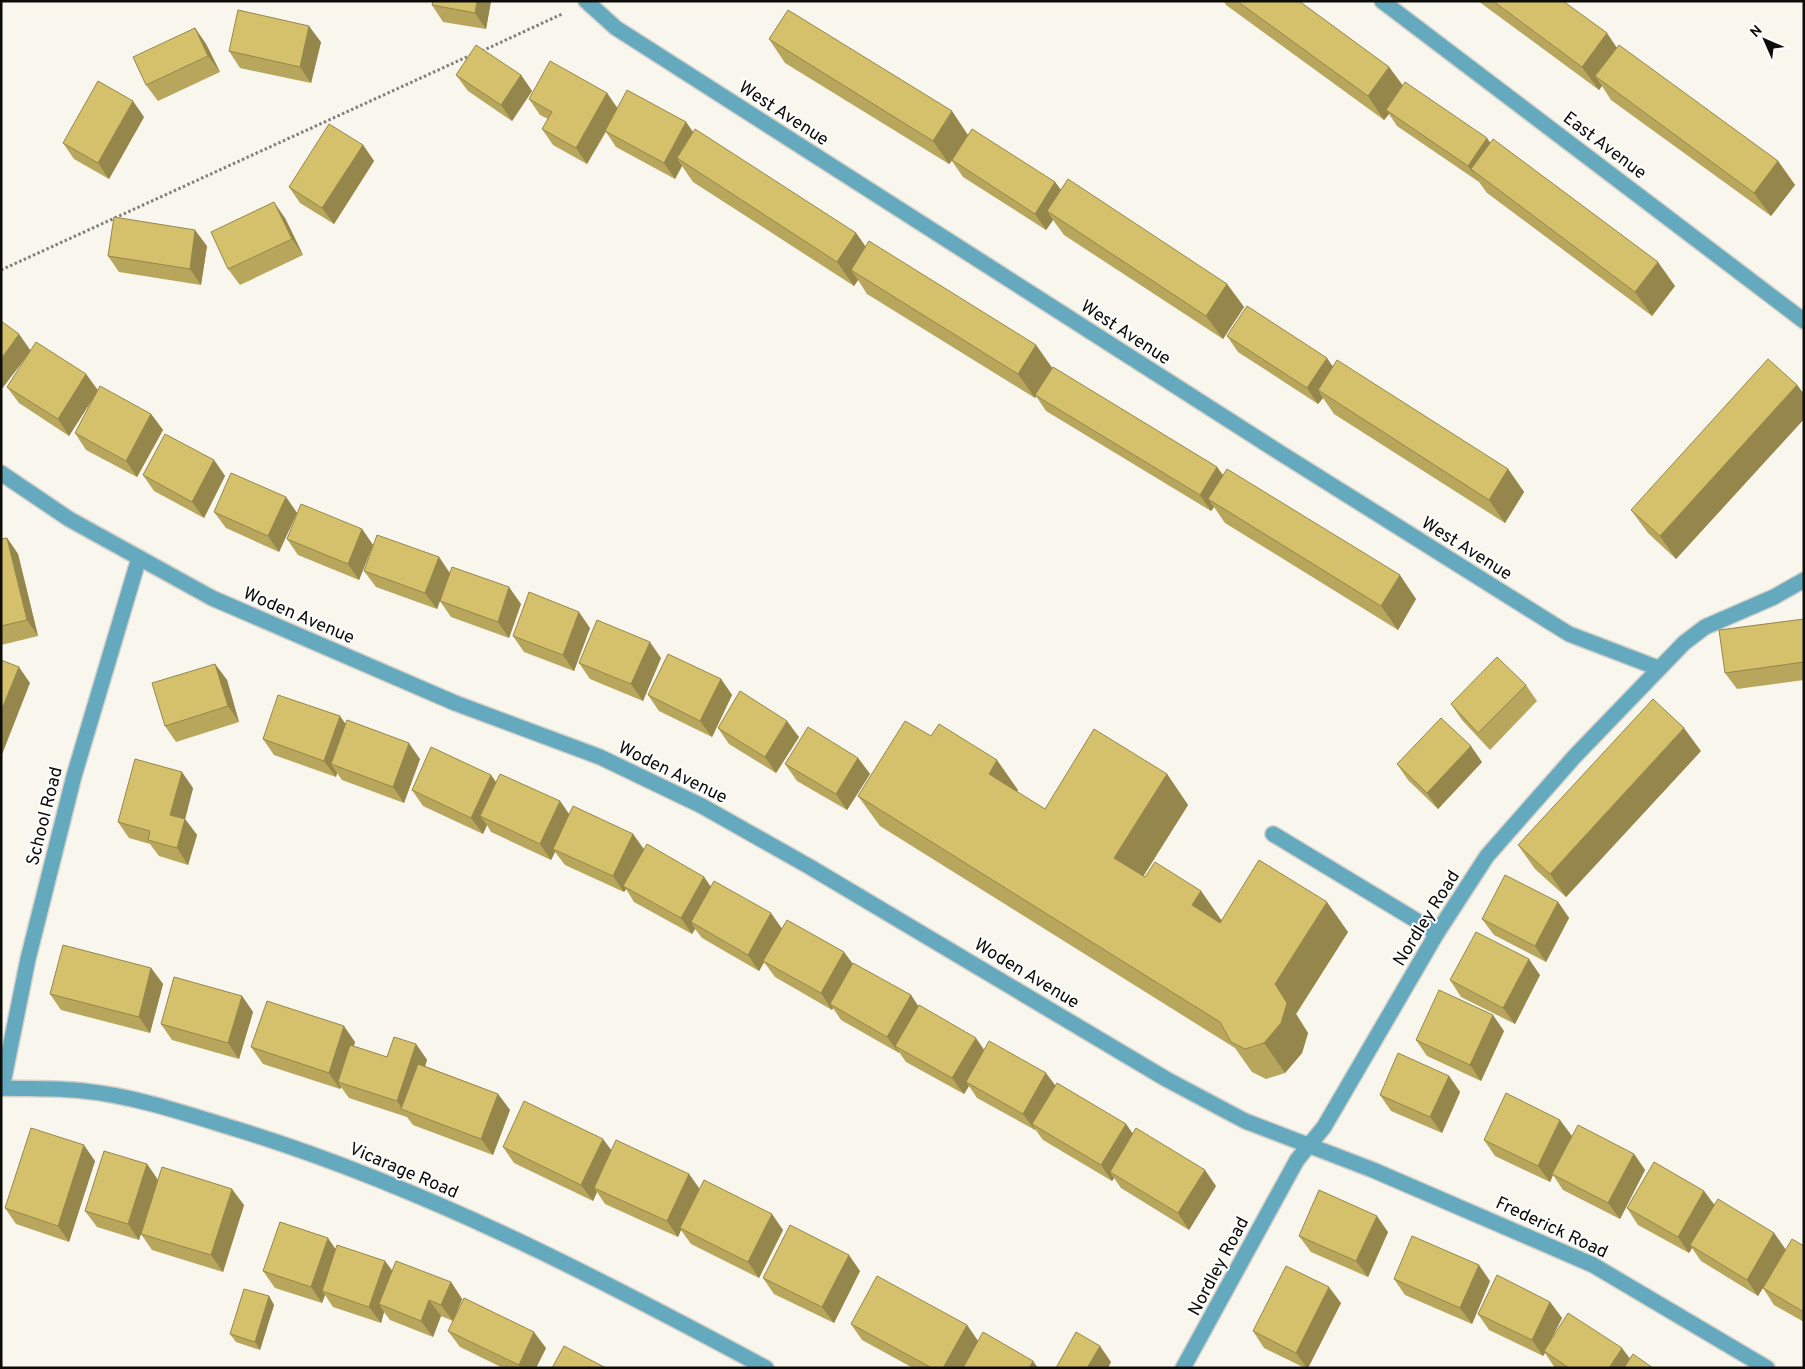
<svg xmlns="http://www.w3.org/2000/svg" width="1805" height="1369" viewBox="0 0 1805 1369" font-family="Overpass,sans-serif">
	<rect width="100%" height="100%" fill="#f8f6ed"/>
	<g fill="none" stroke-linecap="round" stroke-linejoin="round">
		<!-- minor casing -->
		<g stroke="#d2d1c9" stroke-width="18">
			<g id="minor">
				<polyline points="586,1 616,28 1282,454 1569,634 1658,668"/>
				<polyline points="1382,1 1804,321"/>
				<polyline points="1,473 69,519 212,598 455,703 600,757 702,806 810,867 1166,1079 1245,1121 1373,1170 1593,1265 1767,1368"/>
				<polyline points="1273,834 1437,933"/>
				<path d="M1,1088C29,1089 57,1088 84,1091C135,1096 187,1114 236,1129C422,1186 595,1276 766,1368"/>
				<polyline points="2,1088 28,959 74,776 139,558"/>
				<polyline points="1183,1368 1297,1160 1324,1127 1437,933 1487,856 1575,756 1684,643 1705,627 1774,597 1804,580"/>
			</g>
		</g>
		<!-- path -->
		<g stroke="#807f79" stroke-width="3" stroke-dasharray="2.5 2.5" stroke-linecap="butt">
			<polyline points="482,51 562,14"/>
			<polyline points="1,270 471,55"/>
		</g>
		<!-- minor -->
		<use href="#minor" stroke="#64a9be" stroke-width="15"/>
	</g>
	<!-- wall -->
	<g fill="#b7a65c">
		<polygon points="433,1 491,1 486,29 443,22 432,5"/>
		<polygon points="1224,1 1299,1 1389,67 1403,86 1490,143 1675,286 1652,316 1487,193 1479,182 1397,126 1389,114 1384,120 1226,5"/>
		<polygon points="1478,1 1563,1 1616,47 1778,161 1795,185 1771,216 1611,100 1602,86 1599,90"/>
		<polygon points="195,28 206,44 220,72 158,101 146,85"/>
		<polygon points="769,39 968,135 956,154 1055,182 1061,190 1227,284 1244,307 1223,339 1064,235 1053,220 1046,230 963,177 952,161 949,164 785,63"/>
		<polygon points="321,42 311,83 240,68 229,51"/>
		<polygon points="456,75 521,75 532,91 512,121 468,91"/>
		<polygon points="607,93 617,108 686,122 693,132 856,233 866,247 1036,345 1052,368 1217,467 1223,475 1416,599 1398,630 1225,523 1214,507 1211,511 1046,411 1036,396 1035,398 867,294 858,280 854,286 693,182 682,166 675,179 616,147 606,132 587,164 553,145 542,129 548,119 540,115 529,99"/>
		<polygon points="144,117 109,179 74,159 63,143"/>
		<polygon points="363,145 374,161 334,224 300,203 289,187"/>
		<polygon points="285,218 303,255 240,285 228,269"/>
		<polygon points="207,246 201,285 119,272 108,256"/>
		<polygon points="1227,336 1333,366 1508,469 1524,492 1505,523 1334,414 1323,398 1318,404 1238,352"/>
		<polygon points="86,374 98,390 151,414 163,430 137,477 86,450 75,433 95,394 69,436 19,403 7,387"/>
		<polygon points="1797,385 1804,394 1804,419 1676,559 1648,533 1631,510"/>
		<polygon points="214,460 225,476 204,518 154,491 143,475"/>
		<polygon points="286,497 297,513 279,552 226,528 214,512"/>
		<polygon points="362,529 373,545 359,580 298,555 287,539"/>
		<polygon points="7,538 18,554 38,636 1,645 1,539"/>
		<polygon points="439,557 450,573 521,604 509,638 451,617 440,601 442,594 437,609 376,587 364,571"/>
		<polygon points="1804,619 1804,680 1737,689 1725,673"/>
		<polygon points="590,628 574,671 524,652 513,636"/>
		<polygon points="661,658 643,701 590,679 579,663"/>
		<polygon points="215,664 227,680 239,722 176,742 165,726"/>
		<polygon points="721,679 732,695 712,737 659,711 648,695"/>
		<polygon points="1526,685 1537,701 1490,750 1462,720 1451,704"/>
		<polygon points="345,724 420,759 404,803 342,780 337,773 336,777 274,755 263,739"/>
		<polygon points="718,728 799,737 776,773 729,744"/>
		<polygon points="931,736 1018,790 1017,792 1045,809 1167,774 1188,805 1143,876 1145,877 1201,891 1221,920 1348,932 1296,1014 1308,1033 1302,1053 1285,1073 1266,1079 1252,1072 1235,1048 880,826 858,796"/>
		<polygon points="1701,751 1566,897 1535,869 1518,845"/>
		<polygon points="858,758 870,774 847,810 797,781 785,764"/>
		<polygon points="1482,762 1438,809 1408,780 1397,764"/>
		<polygon points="491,775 496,782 560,801 569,814 633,834 644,849 704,877 711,887 782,929 853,964 911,995 918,1006 984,1050 1055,1086 1126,1124 1133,1134 1216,1186 1189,1230 1121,1188 1114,1178 1112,1181 1043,1140 1035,1129 1035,1130 977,1098 969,1086 964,1094 906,1062 899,1052 899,1053 841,1020 833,1008 832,1010 775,977 764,962 759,971 702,938 695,929 692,934 634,902 626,889 624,892 565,865 555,852 551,860 491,832 487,825 483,834 423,806 412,790"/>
		<polygon points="193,788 185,819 197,835 188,865 159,856 150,844 129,838 118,822"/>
		<polygon points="1558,902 1569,918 1546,962 1494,935 1482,919"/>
		<polygon points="151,968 163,984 150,1033 61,1010 50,994"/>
		<polygon points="1540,975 1515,1024 1461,997 1450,980"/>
		<polygon points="242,996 253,1012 239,1059 172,1040 161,1024"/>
		<polygon points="1504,1031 1481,1081 1427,1056 1416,1040"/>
		<polygon points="355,1042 354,1046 387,1057 416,1044 427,1060 425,1066 498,1094 510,1110 493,1155 413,1125 407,1117 349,1098 341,1087 340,1089 263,1064 251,1047"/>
		<polygon points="1449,1076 1460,1092 1442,1133 1391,1111 1380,1095"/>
		<polygon points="1484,1140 1634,1154 1645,1170 1620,1219 1563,1190 1553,1175 1550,1182 1495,1156"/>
		<polygon points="503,1147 611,1150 689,1174 700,1189 783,1230 759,1278 691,1244 681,1230 678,1237 605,1204 597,1192 593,1201 514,1163"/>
		<polygon points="95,1161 69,1242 16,1224 5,1208"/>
		<polygon points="147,1164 158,1180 244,1205 223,1272 152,1250 141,1234 139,1240 97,1227 85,1211"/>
		<polygon points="1704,1191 1714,1205 1774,1233 1786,1250 1758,1296 1701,1261 1692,1248 1689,1253 1638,1225 1627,1208"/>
		<polygon points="1388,1232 1368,1277 1311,1252 1299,1236"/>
		<polygon points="1804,1246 1804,1322 1774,1305 1763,1288"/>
		<polygon points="336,1249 385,1261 392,1270 451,1282 462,1299 453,1321 441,1316 433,1337 390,1320 384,1312 381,1323 333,1307 325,1295 322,1303 275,1288 263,1271"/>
		<polygon points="860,1271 834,1323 774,1294 763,1278"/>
		<polygon points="1394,1279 1490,1281 1472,1324 1405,1295"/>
		<polygon points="269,1296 274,1305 260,1350 236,1342 230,1334"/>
		<polygon points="1550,1302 1562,1318 1550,1341 1630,1359 1653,1368 1555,1368 1545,1353 1543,1356 1489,1330 1478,1314"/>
		<polygon points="1341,1303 1308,1368 1305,1368 1264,1348 1253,1331"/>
		<polygon points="851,1324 967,1325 978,1341 963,1368 913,1368 862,1340"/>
		<polygon points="448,1331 546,1348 536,1368 503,1368 460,1347"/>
	</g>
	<!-- shaded-wall -->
	<g fill="#95874b">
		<polygon points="477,1 491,1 486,29 475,13"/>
		<polygon points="309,26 321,42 311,83 300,67"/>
		<polygon points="195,28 206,44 220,72 208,56"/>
		<polygon points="1607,33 1623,57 1595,76 1602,86 1599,90 1582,67"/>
		<polygon points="1389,67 1406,90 1386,110 1389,114 1384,120 1368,96"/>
		<polygon points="521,75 532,91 512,121 501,105"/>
		<polygon points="607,93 618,109 587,164 576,148"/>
		<polygon points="133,101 144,117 109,179 98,163"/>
		<polygon points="952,111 968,135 949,164 933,141"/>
		<polygon points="686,122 697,138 677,158 682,166 675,179 664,163"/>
		<polygon points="1487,138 1498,154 1471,169 1479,182 1468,166"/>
		<polygon points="363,145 374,161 334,224 322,208"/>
		<polygon points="1778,161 1795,185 1771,216 1754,193"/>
		<polygon points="1055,182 1067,198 1047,211 1053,220 1046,230 1035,214"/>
		<polygon points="274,202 285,218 303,255 292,239"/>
		<polygon points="195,230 207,246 201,285 190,269"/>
		<polygon points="856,233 872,256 851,270 858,280 854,286 837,262"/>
		<polygon points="1658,262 1675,286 1652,316 1635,292"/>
		<polygon points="1227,284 1244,307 1223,339 1206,316"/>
		<polygon points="19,334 31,351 1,390 1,359"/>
		<polygon points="1036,345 1053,369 1035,398 1018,374"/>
		<polygon points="1327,358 1338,374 1318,390 1323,398 1318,404 1307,388"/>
		<polygon points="86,374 98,391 69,436 58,419"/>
		<polygon points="1797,385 1804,394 1804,419 1676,559 1660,536"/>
		<polygon points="151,414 163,430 137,477 126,461"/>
		<polygon points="214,460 225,476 204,518 192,502"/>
		<polygon points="1217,467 1228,483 1208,499 1214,507 1211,511 1200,495"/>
		<polygon points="1508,469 1524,492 1505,523 1489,500"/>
		<polygon points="286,497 297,513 279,552 268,536"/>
		<polygon points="362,529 373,545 359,580 348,564"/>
		<polygon points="7,538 18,554 38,636 27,620"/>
		<polygon points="439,557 450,574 437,609 425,593"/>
		<polygon points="1400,575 1416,599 1398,630 1381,606"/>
		<polygon points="509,587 521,604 509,638 498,622"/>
		<polygon points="579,612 590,628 574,671 563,655"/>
		<polygon points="650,642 661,658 643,701 631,684"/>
		<polygon points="215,664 227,680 239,722 228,706"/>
		<polygon points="19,667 30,683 1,757 1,711"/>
		<polygon points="721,679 732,695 712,737 700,721"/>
		<polygon points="340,716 352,733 331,764 337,773 336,777 324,761"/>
		<polygon points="787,721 799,737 776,773 765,757"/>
		<polygon points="1684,728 1701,751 1566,897 1550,874"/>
		<polygon points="409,743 420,759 404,803 393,787"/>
		<polygon points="1471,746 1482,762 1438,809 1427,793"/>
		<polygon points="858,758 870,774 847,810 836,794"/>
		<polygon points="997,760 1018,790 1010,804 989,774"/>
		<polygon points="182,772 193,788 182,831 170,815"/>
		<polygon points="1167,774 1188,805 1136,888 1114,858"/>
		<polygon points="491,775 502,791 480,816 487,825 483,834 471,818"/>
		<polygon points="560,801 571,817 553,849 555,852 551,860 540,844"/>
		<polygon points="185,819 197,835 188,865 177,848"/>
		<polygon points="633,834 644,850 623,886 626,889 624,892 613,876"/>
		<polygon points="704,877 715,893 691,922 695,929 692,934 681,918"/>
		<polygon points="1201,891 1222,921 1213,936 1192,905"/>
		<polygon points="1327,902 1348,932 1296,1014 1308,1033 1302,1053 1285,1073 1264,1043 1275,984"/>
		<polygon points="1558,902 1569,918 1546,962 1535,946"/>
		<polygon points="771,913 783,930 759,971 748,955"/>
		<polygon points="844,952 856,968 830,1004 833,1008 832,1010 821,993"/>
		<polygon points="1529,959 1540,975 1515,1024 1503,1008"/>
		<polygon points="151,968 163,984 150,1033 139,1017"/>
		<polygon points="911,995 922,1012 895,1046 899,1052 899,1053 887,1037"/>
		<polygon points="242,996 253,1012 239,1059 228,1043"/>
		<polygon points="1493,1015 1504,1031 1481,1081 1470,1065"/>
		<polygon points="344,1026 355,1042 342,1083 338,1082 341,1087 340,1089 329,1073"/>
		<polygon points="976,1038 987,1054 966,1082 969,1086 964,1094 952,1078"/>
		<polygon points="416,1044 427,1060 410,1112 403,1110 397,1101"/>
		<polygon points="1046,1073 1058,1089 1032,1124 1035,1129 1035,1130 1023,1114"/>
		<polygon points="1449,1076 1460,1092 1442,1133 1430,1117"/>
		<polygon points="498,1094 510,1110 493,1155 481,1139"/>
		<polygon points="1560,1120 1572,1136 1552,1174 1553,1175 1550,1182 1538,1166"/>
		<polygon points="1126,1124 1137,1140 1110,1172 1114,1178 1112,1181 1101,1165"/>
		<polygon points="603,1139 615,1155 594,1188 597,1192 593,1201 581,1185"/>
		<polygon points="84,1145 95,1161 69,1242 58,1226"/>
		<polygon points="1634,1154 1645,1170 1620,1219 1608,1203"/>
		<polygon points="147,1164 158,1180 139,1240 128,1224"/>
		<polygon points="1205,1170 1216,1186 1189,1230 1178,1213"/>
		<polygon points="689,1174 700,1190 680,1228 681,1230 678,1237 667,1221"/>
		<polygon points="232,1189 244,1205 223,1272 211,1255"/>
		<polygon points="1704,1191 1716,1207 1690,1245 1692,1248 1689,1253 1678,1237"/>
		<polygon points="772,1214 783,1230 759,1278 748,1262"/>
		<polygon points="1377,1216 1388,1232 1368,1277 1356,1261"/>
		<polygon points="1774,1233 1786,1250 1758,1296 1747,1280"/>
		<polygon points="328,1238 339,1254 322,1291 325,1295 322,1303 311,1287"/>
		<polygon points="849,1255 860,1271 834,1323 822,1307"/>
		<polygon points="385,1261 396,1277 379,1304 384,1312 381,1323 369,1307"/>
		<polygon points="1479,1265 1490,1281 1472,1324 1460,1308"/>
		<polygon points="451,1282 462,1299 453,1321 441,1305"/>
		<polygon points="1329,1287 1341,1303 1308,1368 1307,1368 1296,1353"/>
		<polygon points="269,1296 274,1305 260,1350 255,1342"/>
		<polygon points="429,1300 441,1316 433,1337 421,1321"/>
		<polygon points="1550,1302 1562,1318 1545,1352 1544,1351 1545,1353 1543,1356 1532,1340"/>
		<polygon points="967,1325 978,1341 963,1368 943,1368"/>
		<polygon points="534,1332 546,1348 536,1368 521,1368 519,1365"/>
		<polygon points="1100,1346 1111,1362 1108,1368 1087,1368"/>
		<polygon points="1622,1348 1634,1364 1631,1368 1609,1368"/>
		<polygon points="1033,1361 1038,1368 1029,1368"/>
	</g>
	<!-- building -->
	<g fill="#d5c16b" stroke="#95874b">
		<polygon points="433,1 477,1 475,13 432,5"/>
		<polygon points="1237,1 1299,1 1389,67 1368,96"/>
		<polygon points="1493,1 1563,1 1607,33 1582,67"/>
		<polygon points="238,10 309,26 300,67 229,51"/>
		<polygon points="788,10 952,111 933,141 769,39"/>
		<polygon points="195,28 208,56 146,85 133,57"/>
		<polygon points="476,45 521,75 501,105 456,75"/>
		<polygon points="1619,45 1778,161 1754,193 1595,76"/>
		<polygon points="550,61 607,93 576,148 542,129 552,112 529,99"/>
		<polygon points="98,81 133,101 98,163 63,143"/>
		<polygon points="1405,82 1487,138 1468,166 1386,110"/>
		<polygon points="627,90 686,122 664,163 605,131"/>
		<polygon points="329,124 363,145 322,208 289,187"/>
		<polygon points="695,129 856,233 837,262 677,158"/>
		<polygon points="972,129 1055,182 1035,214 952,160"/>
		<polygon points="1493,139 1658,262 1635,292 1471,169"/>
		<polygon points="1068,179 1227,284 1206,316 1047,211"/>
		<polygon points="274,202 292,239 228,269 211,232"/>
		<polygon points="114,217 195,230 190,269 108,256"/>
		<polygon points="869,241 1036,345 1018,374 851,270"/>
		<polygon points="1247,306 1327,358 1307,388 1227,336"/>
		<polygon points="1,321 19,334 1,359"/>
		<polygon points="36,342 86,374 58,419 7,387"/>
		<polygon points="1768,359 1797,385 1660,536 1631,510"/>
		<polygon points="1337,360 1508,469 1489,500 1318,390"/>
		<polygon points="1053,367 1217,467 1200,495 1035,395"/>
		<polygon points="100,386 151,414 126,461 75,433"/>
		<polygon points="165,434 214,460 192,502 143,475"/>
		<polygon points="1227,469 1400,575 1381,606 1208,499"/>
		<polygon points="231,473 286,497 268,536 214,512"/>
		<polygon points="301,504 362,529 348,564 287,539"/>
		<polygon points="377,535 439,557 425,593 364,571"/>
		<polygon points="7,538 27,620 1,626 1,539"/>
		<polygon points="452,567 509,587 498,622 440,601"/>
		<polygon points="529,592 579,612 563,655 513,636"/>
		<polygon points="1804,619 1804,662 1725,673 1719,630"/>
		<polygon points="597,620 650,642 631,684 579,663"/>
		<polygon points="668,654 721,679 700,721 648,695"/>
		<polygon points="1497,657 1526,685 1478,733 1451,704"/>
		<polygon points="1,660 19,667 1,711"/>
		<polygon points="215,664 228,706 165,726 152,683"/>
		<polygon points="740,691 787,721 765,757 718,728"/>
		<polygon points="278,695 340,716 324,761 263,739"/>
		<polygon points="1653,699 1684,728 1550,874 1518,845"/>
		<polygon points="1441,718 1471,746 1427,793 1397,764"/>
		<polygon points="347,720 409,743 393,787 331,764"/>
		<polygon points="905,721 931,736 939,724 997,760 989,774 1045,809 1094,729 1167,774 1114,858 1145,877 1155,862 1201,891 1192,905 1220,923 1259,860 1327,902 1275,984 1287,1003 1281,1023 1264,1043 1245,1049 1231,1042 1220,1022 858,796"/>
		<polygon points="808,727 858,758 836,794 785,764"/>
		<polygon points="431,747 491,775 471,818 412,790"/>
		<polygon points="135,759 182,772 170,815 185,819 177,848 148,840 150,831 118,822"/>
		<polygon points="500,774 560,801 540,844 480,816"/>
		<polygon points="573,806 633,834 613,876 553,849"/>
		<polygon points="647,844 704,877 681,918 623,886"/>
		<polygon points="1505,875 1558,902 1535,946 1482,919"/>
		<polygon points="714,881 771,913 748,955 691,922"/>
		<polygon points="787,920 844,952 821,993 763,961"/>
		<polygon points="1476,932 1529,959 1503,1008 1450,980"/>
		<polygon points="63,945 151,968 139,1017 50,994"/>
		<polygon points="853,963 911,995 887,1037 830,1004"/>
		<polygon points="174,977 242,996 228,1043 161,1024"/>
		<polygon points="1439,990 1493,1015 1470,1065 1416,1040"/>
		<polygon points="267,1001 344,1026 329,1073 251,1047"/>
		<polygon points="919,1005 976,1038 952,1078 895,1046"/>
		<polygon points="394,1037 416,1044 397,1101 338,1082 350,1045 387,1057"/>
		<polygon points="989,1041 1046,1073 1023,1114 966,1082"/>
		<polygon points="1398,1053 1449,1076 1430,1117 1380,1095"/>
		<polygon points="418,1064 498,1094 481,1139 401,1109"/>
		<polygon points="1057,1083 1126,1124 1101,1165 1032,1124"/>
		<polygon points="1506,1093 1560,1120 1538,1166 1484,1140"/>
		<polygon points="524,1101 603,1139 581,1185 503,1147"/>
		<polygon points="1578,1125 1634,1154 1608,1203 1552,1174"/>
		<polygon points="31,1128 84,1145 58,1226 5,1208"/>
		<polygon points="1136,1128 1205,1170 1178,1213 1110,1172"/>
		<polygon points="616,1140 689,1174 667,1221 594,1188"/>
		<polygon points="104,1151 147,1164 128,1224 85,1211"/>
		<polygon points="1654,1162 1704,1191 1678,1237 1627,1208"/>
		<polygon points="162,1167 232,1189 211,1255 141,1234"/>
		<polygon points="704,1180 772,1214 748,1262 680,1228"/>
		<polygon points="1319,1190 1377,1216 1356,1261 1299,1236"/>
		<polygon points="1718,1199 1774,1233 1747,1280 1690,1245"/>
		<polygon points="280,1222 328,1238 311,1287 263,1271"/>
		<polygon points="790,1225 849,1255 822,1307 763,1278"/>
		<polygon points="1412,1236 1479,1265 1460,1308 1394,1279"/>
		<polygon points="1792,1239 1804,1246 1804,1312 1763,1288"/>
		<polygon points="337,1245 385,1261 369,1307 322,1291"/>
		<polygon points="396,1261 451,1282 441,1305 429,1300 421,1321 379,1304"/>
		<polygon points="1286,1266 1329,1287 1296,1353 1253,1331"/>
		<polygon points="1497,1275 1550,1302 1532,1340 1478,1314"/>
		<polygon points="877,1276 967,1325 943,1368 932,1368 851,1324"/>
		<polygon points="244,1289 269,1296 255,1342 230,1334"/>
		<polygon points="464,1298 534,1332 519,1365 448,1331"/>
		<polygon points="1568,1313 1622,1348 1609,1368 1569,1368 1544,1351"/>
		<polygon points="983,1332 1033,1361 1029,1368 963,1368"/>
		<polygon points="1076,1332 1100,1346 1087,1368 1056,1368"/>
		<polygon points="564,1346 606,1368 552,1368"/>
		<polygon points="1633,1354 1653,1368 1624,1368"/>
	</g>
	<g text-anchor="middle" stroke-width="4" stroke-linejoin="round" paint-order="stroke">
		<!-- street labels -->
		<g font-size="18" fill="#0c0c09" stroke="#fff">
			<text transform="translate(784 113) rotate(33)" y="6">West Avenue</text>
			<text transform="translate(1605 145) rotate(37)" y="6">East Avenue</text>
			<text transform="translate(1126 332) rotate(33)" y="6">West Avenue</text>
			<text transform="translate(1467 548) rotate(32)" y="6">West Avenue</text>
			<text transform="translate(299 615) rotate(23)" y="6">Woden Avenue</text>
			<text transform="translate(673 772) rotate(26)" y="6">Woden Avenue</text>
			<text transform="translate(44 816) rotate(-76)" y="6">School Road</text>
			<text transform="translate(1426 918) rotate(-58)" y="6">Nordley Road</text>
			<text transform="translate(1027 973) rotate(31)" y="6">Woden Avenue</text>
			<text transform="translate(404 1170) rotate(23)" y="6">Vicarage Road</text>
			<text transform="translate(1552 1227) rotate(25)" y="6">Frederick Road</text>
			<text transform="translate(1218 1266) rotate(-62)" y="6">Nordley Road</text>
		</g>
	</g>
	<!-- border -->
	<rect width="1805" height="1369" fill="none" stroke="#0c0c09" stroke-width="5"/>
	<!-- north arrow -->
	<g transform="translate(1765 40) rotate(315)" stroke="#ffffff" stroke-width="4" paint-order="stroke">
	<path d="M0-4L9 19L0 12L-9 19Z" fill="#0c0c09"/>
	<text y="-8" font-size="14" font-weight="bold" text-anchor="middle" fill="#0c0c09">N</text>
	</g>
</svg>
